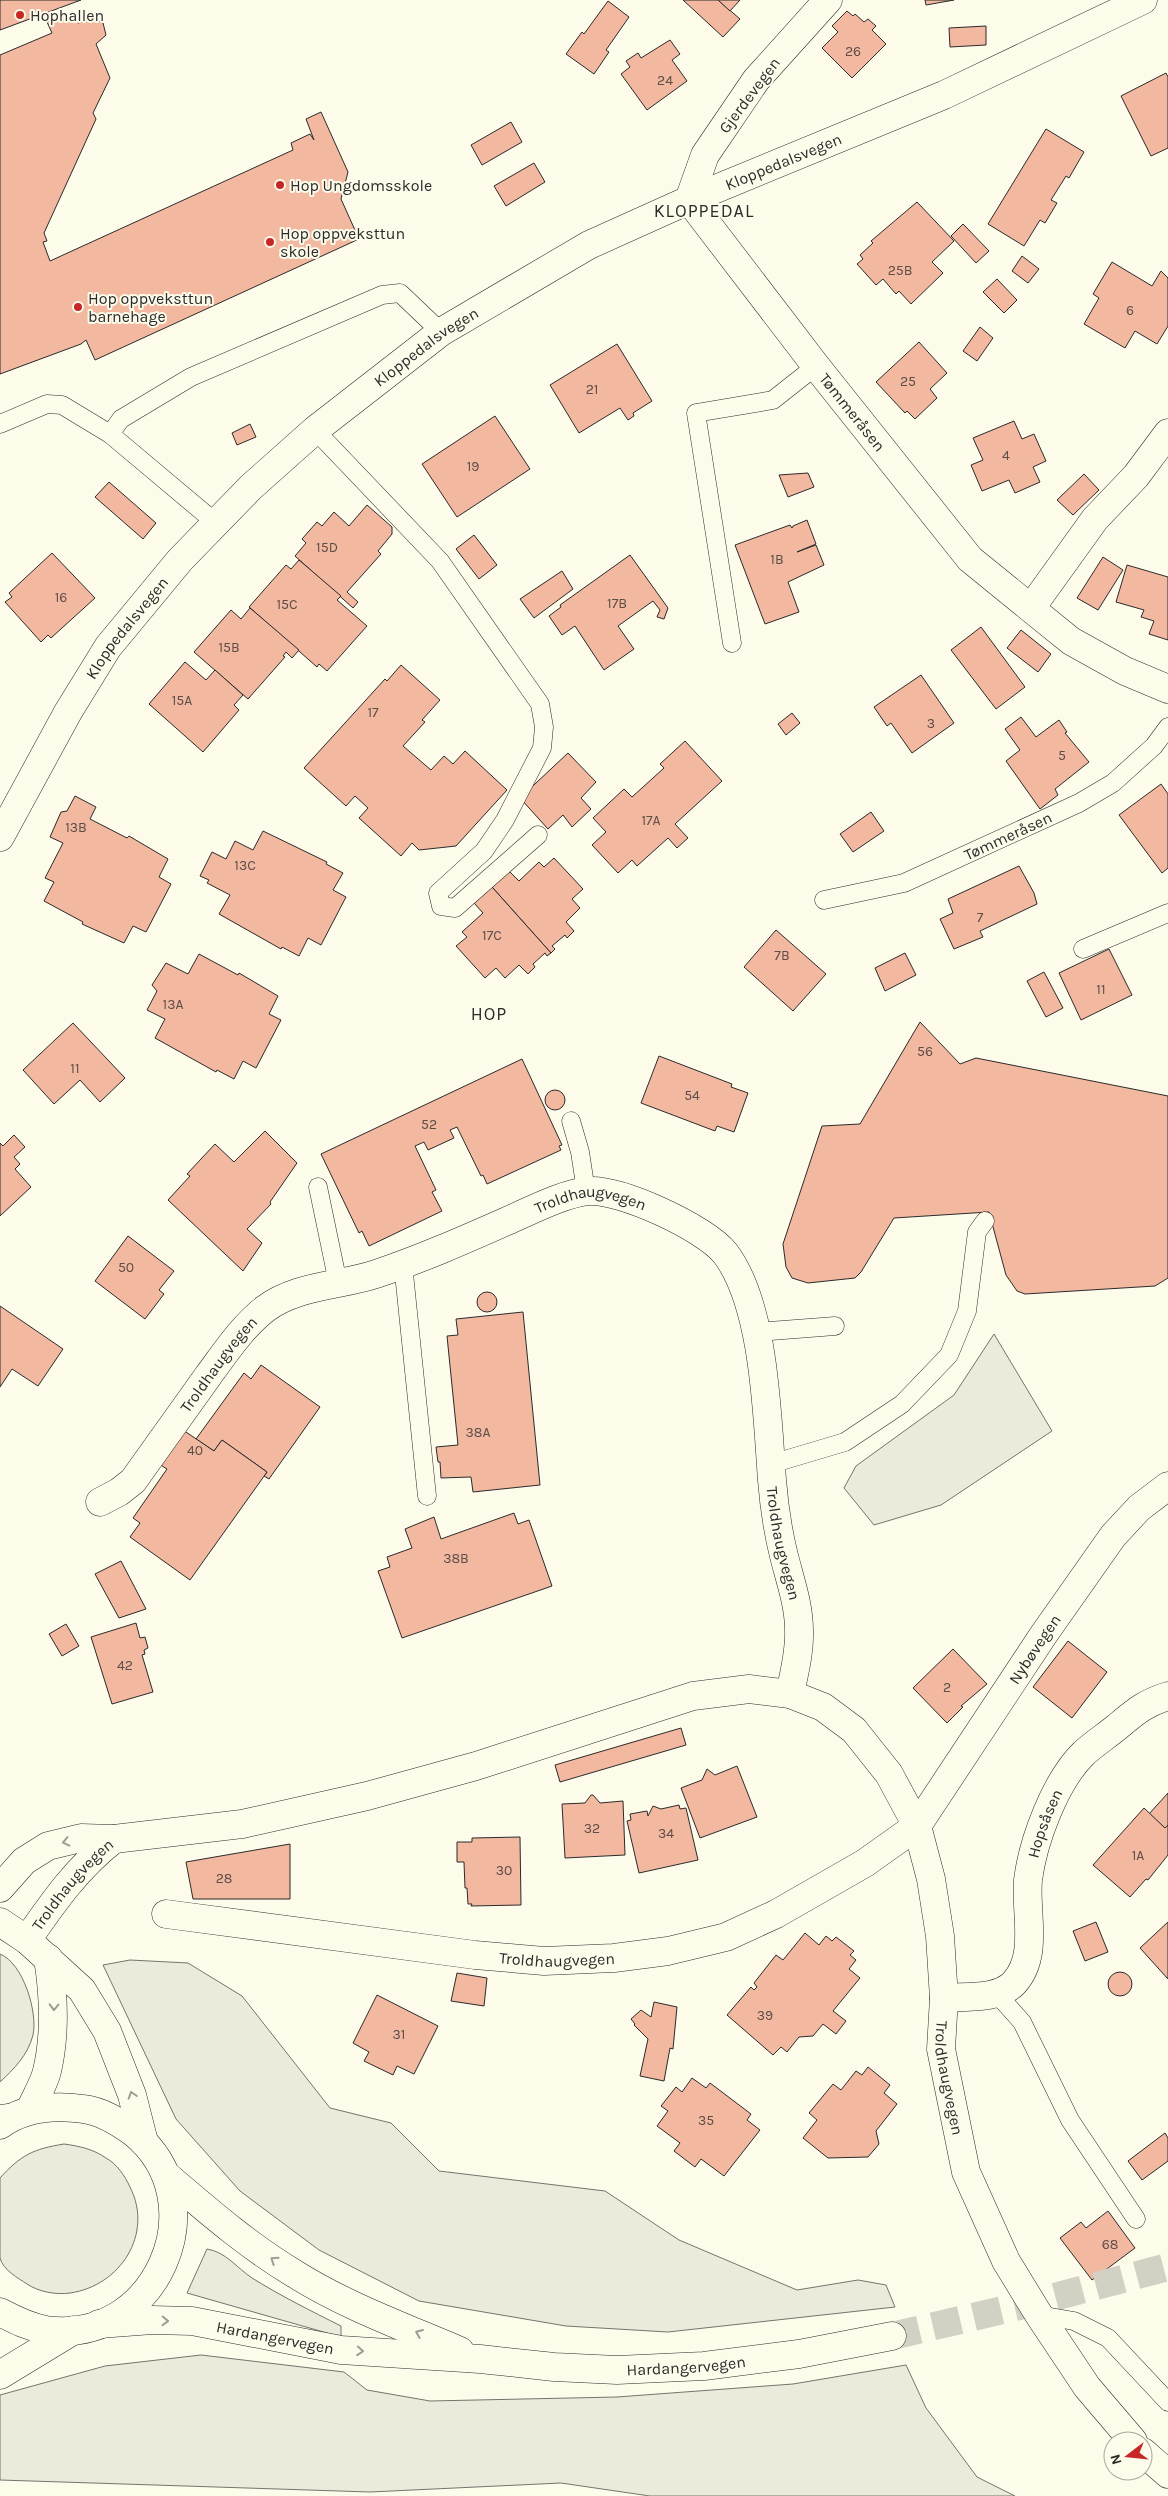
<svg xmlns="http://www.w3.org/2000/svg" width="1168" height="2496" viewBox="0 0 1168 2496" font-family="Karla,sans-serif">
	<rect width="100%" height="100%" fill="#fdfbea"/>
	<!-- green -->
	<g fill="#ecebdb" stroke="#74746e">
		<polygon points="994,1334 1052,1431 941,1505 874,1525 844,1488 856,1466 954,1395"/>
		<path d="M0,1954C23,1963 38,2012 33,2035C28,2055 14,2069 0,2082Z"/>
		<polygon points="130,1960 188,1963 242,1996 330,2108 391,2123 439,2171 605,2191 679,2240 797,2290 858,2280 886,2285 895,2307 668,2332 566,2326 419,2301 319,2250 240,2191 176,2119 103,1965"/>
		<path d="M64,2144C79,2146 93,2149 106,2158C117,2164 125,2176 130,2187C154,2234 120,2286 70,2293C56,2295 39,2292 27,2284C18,2278 3,2270 0,2258C0,2253 0,2245 0,2239C0,2219 0,2199 0,2178C21,2155 33,2149 64,2144Z"/>
		<path d="M207,2249C226,2252 237,2268 252,2278C281,2296 311,2311 341,2326V2337L187,2293Z"/>
		<polygon points="201,2355 344,2372 367,2390 430,2401 617,2397 793,2384 906,2365 926,2408 977,2477 1015,2496 650,2496 561,2483 370,2492 0,2480 0,2395 105,2366"/>
	</g>
	<!-- building -->
	<g fill="#f2b8a0" stroke="#2b2b2b">
		<polygon points="0,0 81,0 0,30"/>
		<polygon points="683,0 718,0 740,19 723,37"/>
		<polygon points="718,0 740,0 730,11"/>
		<polygon points="925,0 954,0 926,5"/>
		<polygon points="608,1 629,17 606,50 609,52 594,74 566,54 582,32 584,34"/>
		<polygon points="847,11 853,16 855,14 864,22 868,19 876,26 872,30 886,44 852,78 822,48 838,32 832,26"/>
		<polygon points="74,12 78,23 95,19 103,23 106,35 96,44 110,78 93,113 96,119 44,233 47,241 43,242 50,261 293,150 291,143 310,134 314,140 306,119 321,112 348,172 341,199 359,239 95,360 86,340 81,344 0,374 0,55 52,33 47,22"/>
		<polygon points="986,26 986,45 950,47 949,28"/>
		<polygon points="670,40 680,54 672,60 687,81 647,110 621,74 630,67 626,61 638,53 641,58"/>
		<polygon points="1166,73 1168,77 1168,148 1151,156 1121,96"/>
		<polygon points="511,122 522,142 482,165 471,145"/>
		<polygon points="1046,129 1084,152 1069,178 1066,176 1051,200 1057,203 1045,223 1040,220 1024,246 988,224"/>
		<polygon points="534,163 545,182 506,206 494,186"/>
		<polygon points="917,202 954,241 932,262 943,273 911,304 899,291 896,294 883,279 876,285 857,264 863,259 860,255 873,243 871,241"/>
		<polygon points="963,224 989,251 976,263 951,236"/>
		<polygon points="1022,256 1039,269 1028,283 1012,271"/>
		<polygon points="1112,262 1152,286 1161,271 1168,278 1168,326 1157,344 1135,331 1125,348 1084,324 1099,298 1093,294"/>
		<polygon points="997,279 1017,300 1004,313 983,292"/>
		<polygon points="980,327 993,338 977,361 963,351"/>
		<polygon points="919,342 947,373 930,389 937,398 915,419 907,411 905,413 876,382"/>
		<polygon points="617,344 652,401 633,413 634,416 628,420 620,408 579,433 550,385"/>
		<polygon points="495,416 530,469 457,517 422,464"/>
		<polygon points="1014,421 1022,439 1034,434 1046,461 1033,467 1040,482 1015,493 1009,480 982,491 971,465 983,460 973,438"/>
		<polygon points="250,424 256,437 237,445 232,433"/>
		<polygon points="808,473 814,487 788,497 779,475"/>
		<polygon points="1084,474 1099,490 1073,515 1057,500"/>
		<polygon points="109,482 156,523 143,539 95,497"/>
		<polygon points="367,505 392,527 392,534 378,551 381,554 347,592 358,602 353,608 295,556 306,543 302,539 317,522 322,526 334,512 349,526"/>
		<polygon points="807,520 816,544 797,552 816,545 824,565 788,582 799,612 765,624 735,545 790,525 792,528 793,526"/>
		<polygon points="474,535 497,565 479,579 456,549"/>
		<polygon points="52,553 95,598 51,638 48,635 41,642 5,602 12,597 9,593"/>
		<polygon points="630,555 668,608 664,619 657,617 660,610 653,601 618,626 634,649 604,670 575,626 562,635 549,616 561,607 560,605"/>
		<polygon points="1103,557 1123,570 1098,610 1077,598"/>
		<polygon points="299,560 341,596 337,600 367,626 327,671 319,664 317,667 249,607 286,565 291,569"/>
		<polygon points="1127,565 1168,577 1168,640 1149,634 1154,621 1141,617 1144,610 1116,602"/>
		<polygon points="562,571 573,589 534,618 520,599"/>
		<polygon points="250,608 299,650 292,658 286,652 283,656 285,657 248,699 194,652 231,610 241,619"/>
		<polygon points="981,627 1025,687 996,709 951,650"/>
		<polygon points="1021,630 1051,654 1038,672 1007,648"/>
		<polygon points="185,662 206,680 215,670 243,695 234,705 239,710 203,752 149,704"/>
		<polygon points="401,665 440,700 422,720 425,722 403,746 431,770 444,756 453,764 465,751 507,790 456,846 419,850 412,843 401,856 359,818 368,808 355,796 346,806 304,768 385,679 387,681"/>
		<polygon points="921,675 954,723 912,753 891,723 887,726 874,707"/>
		<polygon points="792,713 800,723 786,735 778,724"/>
		<polygon points="1021,717 1036,737 1059,720 1067,732 1065,733 1089,762 1055,789 1058,795 1040,809 1006,761 1020,750 1005,729"/>
		<polygon points="685,741 722,781 675,824 688,838 677,848 668,838 637,866 632,860 618,873 592,845 606,832 593,818 624,789 632,797 664,768 660,764"/>
		<polygon points="568,753 596,782 581,798 591,809 572,827 563,815 548,829 520,798"/>
		<polygon points="1161,784 1168,794 1168,868 1162,873 1119,815"/>
		<polygon points="75,796 96,807 90,819 127,838 129,836 168,859 159,877 171,884 146,932 133,926 124,943 82,924 83,922 44,901 54,882 45,878 63,843 50,837 61,812 67,811"/>
		<polygon points="871,812 884,831 853,852 840,834"/>
		<polygon points="263,831 327,862 326,864 343,873 333,890 346,897 321,945 308,938 299,956 282,947 281,949 219,914 230,895 207,883 209,880 200,876 212,852 226,859 235,841 253,850"/>
		<polygon points="554,858 583,889 572,899 580,908 566,922 574,931 567,938 565,935 552,946 555,949 551,953 492,887 509,871 519,881 539,862 544,867"/>
		<polygon points="1019,866 1034,893 1037,904 980,931 983,937 954,949 940,919 953,913 948,899"/>
		<polygon points="492,887 551,953 547,956 545,953 533,964 535,967 528,974 519,965 505,978 496,968 485,978 456,946 467,937 462,932 483,913 474,903"/>
		<polygon points="776,930 826,974 793,1011 744,967"/>
		<polygon points="1109,949 1132,995 1081,1020 1059,973"/>
		<polygon points="905,953 916,975 885,991 875,968"/>
		<polygon points="199,954 238,975 239,973 278,996 269,1014 281,1020 256,1068 243,1061 234,1079 217,1070 216,1072 155,1038 165,1019 147,1010 157,991 152,985 166,963 188,974"/>
		<polygon points="1044,972 1063,1008 1046,1017 1027,981"/>
		<polygon points="920,1022 960,1064 976,1058 1168,1096 1168,1278 1155,1286 1025,1294 1017,1291 1006,1275 989,1212 894,1218 861,1272 855,1278 808,1283 792,1278 786,1267 783,1244 822,1126 860,1124"/>
		<polygon points="73,1023 125,1078 100,1102 80,1080 54,1104 23,1070"/>
		<polygon points="659,1056 732,1084 731,1087 748,1093 734,1132 717,1126 715,1131 641,1103"/>
		<polygon points="522,1059 562,1145 559,1146 561,1150 487,1184 483,1175 481,1176 457,1127 450,1130 454,1138 428,1150 424,1142 415,1146 436,1190 432,1192 442,1211 369,1246 362,1231 359,1233 321,1154"/>
		<circle cx="555" cy="1100" r="10"/>
		<polygon points="265,1131 297,1163 270,1202 271,1204 247,1229 262,1243 243,1271 168,1200 190,1176 187,1174 215,1144 234,1162"/>
		<polygon points="14,1135 25,1147 14,1157 20,1164 15,1169 31,1187 0,1216 0,1143 3,1146"/>
		<polygon points="128,1236 174,1271 159,1290 164,1294 145,1319 95,1281"/>
		<circle cx="487" cy="1302" r="10"/>
		<polygon points="0,1306 63,1349 38,1386 12,1369 0,1387"/>
		<polygon points="523,1312 540,1485 473,1492 471,1477 441,1478 440,1462 438,1462 436,1447 458,1445 447,1336 458,1335 456,1319"/>
		<polygon points="261,1365 320,1407 269,1479 264,1476 267,1472 222,1440 214,1451 196,1439 244,1373 251,1379"/>
		<polygon points="183,1430 214,1451 222,1440 267,1472 190,1580 130,1537 140,1523 133,1518 167,1469 159,1464"/>
		<polygon points="514,1513 518,1524 529,1520 552,1586 402,1638 378,1571 390,1567 387,1557 412,1548 405,1529 434,1517 441,1539"/>
		<polygon points="121,1561 146,1609 119,1618 95,1574"/>
		<polygon points="136,1623 140,1638 145,1637 148,1648 144,1650 145,1654 142,1655 153,1692 112,1704 91,1637"/>
		<polygon points="66,1624 79,1646 62,1656 49,1634"/>
		<polygon points="1068,1641 1107,1672 1072,1718 1033,1687"/>
		<polygon points="953,1649 987,1684 961,1706 963,1707 947,1723 913,1688"/>
		<polygon points="681,1728 686,1745 560,1782 555,1765"/>
		<polygon points="737,1766 757,1817 700,1838 681,1788 702,1780 707,1769 715,1775"/>
		<polygon points="1168,1793 1168,1825 1165,1828 1149,1814"/>
		<polygon points="591,1795 593,1795 600,1803 623,1801 625,1855 565,1858 562,1804 585,1803"/>
		<polygon points="679,1805 680,1809 686,1808 698,1860 639,1873 627,1821 631,1820 630,1814 647,1811 648,1816 653,1806 661,1809"/>
		<polygon points="1144,1808 1165,1828 1168,1825 1168,1855 1148,1880 1146,1879 1130,1897 1093,1865"/>
		<polygon points="520,1837 521,1905 471,1906 472,1904 468,1904 467,1888 465,1888 464,1862 457,1862 457,1842 472,1842 472,1838"/>
		<polygon points="290,1844 290,1899 193,1899 186,1862"/>
		<polygon points="1096,1922 1108,1952 1085,1961 1073,1931"/>
		<polygon points="1168,1922 1168,1979 1140,1948"/>
		<polygon points="805,1933 819,1945 826,1936 832,1941 836,1937 854,1951 850,1955 856,1960 849,1969 860,1978 833,2011 846,2021 836,2034 823,2024 813,2036 799,2037 787,2052 781,2047 773,2055 727,2015 751,1987 754,1990 757,1987 754,1983 776,1955 783,1960"/>
		<circle cx="1120" cy="1984" r="12"/>
		<polygon points="457,1973 487,1978 484,2006 451,2001"/>
		<polygon points="377,1995 438,2026 414,2074 397,2066 393,2075 364,2061 369,2052 353,2043"/>
		<polygon points="654,2002 677,2007 673,2049 670,2048 664,2081 640,2076 648,2039 634,2025 635,2024 631,2019 641,2010 651,2017"/>
		<polygon points="868,2067 890,2085 884,2093 897,2104 876,2131 879,2144 868,2157 828,2158 803,2138 817,2120 809,2113 833,2084 841,2090 856,2071 862,2075"/>
		<polygon points="692,2078 706,2088 710,2083 751,2114 747,2120 760,2130 724,2176 701,2159 695,2167 674,2151 680,2143 657,2126 668,2111 661,2106 676,2087 682,2092"/>
		<polygon points="1165,2133 1168,2138 1168,2161 1142,2180 1128,2161"/>
		<polygon points="1108,2211 1135,2248 1092,2280 1060,2238 1081,2222 1086,2228"/>
	</g>
	<g fill="none" stroke-linecap="round" stroke-linejoin="round">
		<!-- primary-tunnel -->
		<polyline stroke="#d3d1c4" stroke-width="28" stroke-dasharray="28 14" stroke-linecap="butt" points="892,2336 1024,2305 1168,2267"/>
		<!-- lane casing -->
		<g stroke="#2b2b2b" stroke-width="19">
			<g id="lane">
				<polyline points="0,424 47,404 62,405 110,434"/>
				<polyline points="315,430 440,561 540,704 544,727 542,748 505,820 484,851 438,893 441,906 455,908 538,835"/>
				<polyline points="216,523 110,434 121,419 191,377 382,295 400,293 441,332"/>
				<polyline points="732,643 696,413 773,400 816,366"/>
				<path id="s1" d="M824,900L904,883L1079,803L1113,783L1154,746L1168,727"/>
				<polyline points="1083,949 1168,913"/>
				<polyline points="571,1121 580,1152 586,1191"/>
				<polyline points="318,1187 338,1283"/>
				<polyline points="403,1264 427,1496"/>
				<polyline points="757,1332 835,1326"/>
				<polyline points="771,1464 845,1442 902,1404 949,1355 967,1311 977,1232 985,1221"/>
				<polyline points="997,1994 1022,2022 1070,2120 1136,2219"/>
				<polyline points="1039,2315 1074,2321 1108,2338 1168,2402"/>
			</g>
		</g>
		<!-- street casing -->
		<g stroke="#2b2b2b" stroke-width="29">
			<g id="street">
				<path id="s2" d="M828,0L756,80L705,155L689,200L816,366L970,559L1071,641L1125,671L1168,689"/>
				<polyline points="1031,608 1095,519 1136,476 1168,433"/>
				<path id="s3" d="M0,837L68,712L108,647L180,560L251,487L315,430L441,332L589,245L689,200L944,95L1143,0"/>
				<path id="s4" d="M100,1502L119,1492L133,1481C158,1446 183,1411 208,1376C225,1353 242,1327 265,1309C297,1285 340,1286 376,1274C421,1259 464,1240 507,1221C530,1211 564,1193 589,1191C621,1189 705,1228 725,1253C765,1305 767,1416 772,1480C774,1505 778,1532 784,1556C790,1580 799,1605 799,1630C800,1652 794,1673 790,1694"/>
				<path id="s5" d="M0,1888L24,1861L48,1846L81,1838L114,1839L242,1824L367,1796L476,1766L693,1696L749,1689L790,1694L823,1707L854,1730L889,1774L917,1826L931,1879L940,1936L944,1998L941,2049L966,2172L1006,2261L1039,2315L1087,2387L1133,2441"/>
				<path id="s6" d="M166,1914L475,1955L544,1961L614,1958L668,1951L726,1937L776,1914L865,1863L917,1826L1044,1634L1113,1536L1139,1508L1168,1486"/>
				<path id="s7" d="M27,1940C54,1901 77,1868 114,1839"/>
				<path id="s8" d="M944,1998C966,1996 998,2000 1014,1983C1039,1956 1025,1914 1028,1880C1033,1841 1055,1781 1084,1753C1094,1744 1106,1736 1117,1727C1135,1712 1145,1703 1168,1696"/>
				<polyline points="1143,2452 1168,2474"/>
			</g>
		</g>
		<!-- primary casing -->
		<g stroke="#2b2b2b" stroke-width="29">
			<g id="primary">
				<polyline points="0,1922 27,1940 82,1990 107,2031 132,2095 144,2142"/>
				<path d="M30,2110C35,2098 44,2084 47,2071C56,2033 54,1996 48,1958"/>
				<path d="M0,2125C25,2107 54,2105 83,2109C102,2111 119,2122 134,2133C219,2203 155,2346 46,2330C29,2327 15,2320 0,2312"/>
				<path d="M166,2175C207,2210 248,2246 295,2274C346,2306 404,2327 460,2351"/>
				<path id="s9" d="M99,2324L152,2320L192,2321L341,2350L480,2359L554,2367L617,2370L704,2366L799,2354L892,2336"/>
			</g>
		</g>
		<!-- highway casing -->
		<g stroke="#2b2b2b" stroke-width="29">
			<g id="highway">
				<polyline points="0,2119 9,2118"/>
				<polyline points="0,2375 74,2330"/>
			</g>
		</g>
		<!-- lane -->
		<use href="#lane" stroke="#fdfbea" stroke-width="18"/>
		<!-- street -->
		<use href="#street" stroke="#fdfbea" stroke-width="28"/>
		<!-- primary -->
		<use href="#primary" stroke="#fdfbea" stroke-width="28"/>
		<!-- highway -->
		<use href="#highway" stroke="#fdfbea" stroke-width="28"/>
	</g>
	<!-- one-way arrows -->
	<defs><path id="oneway-chevron" d="M-2-3.5L2.5 0L-2 3.5" fill="none" stroke-width="1.6" stroke-linecap="round" stroke-linejoin="round" transform="scale(1.25)"/></defs>
	<g stroke="#9e9d94">
		<use href="#oneway-chevron" transform="translate(66 1842) rotate(167)"/>
		<use href="#oneway-chevron" transform="translate(54 2007) rotate(91)"/>
		<use href="#oneway-chevron" transform="translate(132 2095) rotate(-108)"/>
		<use href="#oneway-chevron" transform="translate(274 2260) rotate(-146)"/>
		<use href="#oneway-chevron" transform="translate(165 2321) rotate(2)"/>
		<use href="#oneway-chevron" transform="translate(419 2333) rotate(-157)"/>
		<use href="#oneway-chevron" transform="translate(360 2351) rotate(4)"/>
	</g>
	<!-- markers -->
	<g fill="#c62828" stroke="#fdfbea" stroke-width="2">
		<circle cx="20" cy="15" r="5"/>
		<circle cx="280" cy="185" r="5"/>
		<circle cx="270" cy="242" r="5"/>
		<circle cx="78" cy="307" r="5"/>
	</g>
	<g text-anchor="middle" stroke-width="4" stroke-linejoin="round" paint-order="stroke">
		<!-- number labels -->
		<g font-size="14" fill="#5d4e48">
			<text x="853" y="56">26</text>
			<text x="665" y="85">24</text>
			<text x="900" y="275">25B</text>
			<text x="1130" y="315">6</text>
			<text x="908" y="386">25</text>
			<text x="592" y="394">21</text>
			<text x="1006" y="460">4</text>
			<text x="473" y="471">19</text>
			<text x="327" y="552">15D</text>
			<text x="777" y="564">1B</text>
			<text x="61" y="602">16</text>
			<text x="617" y="608">17B</text>
			<text x="287" y="609">15C</text>
			<text x="229" y="652">15B</text>
			<text x="182" y="705">15A</text>
			<text x="373" y="717">17</text>
			<text x="931" y="728">3</text>
			<text x="1062" y="760">5</text>
			<text x="651" y="825">17A</text>
			<text x="76" y="832">13B</text>
			<text x="245" y="870">13C</text>
			<text x="980" y="922">7</text>
			<text x="492" y="940">17C</text>
			<text x="782" y="960">7B</text>
			<text x="1101" y="994">11</text>
			<text x="173" y="1009">13A</text>
			<text x="925" y="1056">56</text>
			<text x="75" y="1073">11</text>
			<text x="692" y="1100">54</text>
			<text x="429" y="1129">52</text>
			<text x="126" y="1272">50</text>
			<text x="478" y="1437">38A</text>
			<text x="195" y="1455">40</text>
			<text x="456" y="1563">38B</text>
			<text x="125" y="1670">42</text>
			<text x="947" y="1692">2</text>
			<text x="592" y="1833">32</text>
			<text x="666" y="1838">34</text>
			<text x="1138" y="1860">1A</text>
			<text x="504" y="1875">30</text>
			<text x="224" y="1883">28</text>
			<text x="765" y="2020">39</text>
			<text x="399" y="2039">31</text>
			<text x="706" y="2125">35</text>
			<text x="1110" y="2249">68</text>
		</g>
		<!-- poi labels -->
		<g font-size="16" fill="#2b2b2b" stroke="#fdfbea" text-anchor="start">
			<text x="30" y="21">Hophallen</text>
			<text x="290" y="191">Hop Ungdomsskole</text>
			<text x="280" y="239">Hop oppveksttun<tspan x="280" dy="18">skole</tspan></text>
			<text x="88" y="304">Hop oppveksttun<tspan x="88" dy="18">barnehage</tspan></text>
		</g>
		<!-- street labels -->
		<g font-size="16" fill="#2b2b2b" stroke="#fdfbea">
			<text transform="translate(749 95) rotate(-53)" y="6">Gjerdevegen</text>
			<text dy="6" stroke="none"><textPath href="#s3" startOffset="1062">Kloppedalsvegen</textPath></text>
			<text dy="6" stroke="none"><textPath href="#s3" startOffset="658">Kloppedalsvegen</textPath></text>
			<text dy="6" stroke="none"><textPath href="#s2" startOffset="514">Tømmeråsen</textPath></text>
			<text dy="6" stroke="none"><textPath href="#s3" startOffset="245">Kloppedalsvegen</textPath></text>
			<text dy="6" stroke="none"><textPath href="#s1" startOffset="196">Tømmeråsen</textPath></text>
			<text dy="6" stroke="none"><textPath href="#s4" startOffset="604">Troldhaugvegen</textPath></text>
			<text dy="6" stroke="none"><textPath href="#s4" startOffset="184">Troldhaugvegen</textPath></text>
			<text dy="6" stroke="none"><textPath href="#s4" startOffset="1054">Troldhaugvegen</textPath></text>
			<text dy="6" stroke="none"><textPath href="#s6" startOffset="999">Nybøvegen</textPath></text>
			<text dy="6" stroke="none"><textPath href="#s8" startOffset="239">Hopsåsen</textPath></text>
			<text dy="6" stroke="none"><textPath href="#s7" startOffset="72">Troldhaugvegen</textPath></text>
			<text dy="6" stroke="none"><textPath href="#s6" startOffset="394">Troldhaugvegen</textPath></text>
			<text dy="6" stroke="none"><textPath href="#s5" startOffset="1272">Troldhaugvegen</textPath></text>
			<text dy="6" stroke="none"><textPath href="#s9" startOffset="178">Hardangervegen</textPath></text>
			<text dy="6" stroke="none"><textPath href="#s9" startOffset="591">Hardangervegen</textPath></text>
		</g>
		<!-- neighbourhood labels -->
		<g font-size="18" letter-spacing="1" fill="#2b2b2b" stroke="#fdfbea">
			<text x="704" y="217">KLOPPEDAL</text>
			<text x="489" y="1020">HOP</text>
		</g>
	</g>
	<!-- north arrow -->
	<g transform="translate(1128 2456) rotate(254)"><circle r="24" fill="#fdfbea" stroke="#a9a89e"/>
	<path d="M0-4L9 19L0 12L-9 19Z" fill="#c62828"/>
	<text y="-8" font-size="14" font-weight="bold" text-anchor="middle" fill="#2b2b2b">N</text>
	</g>
</svg>
